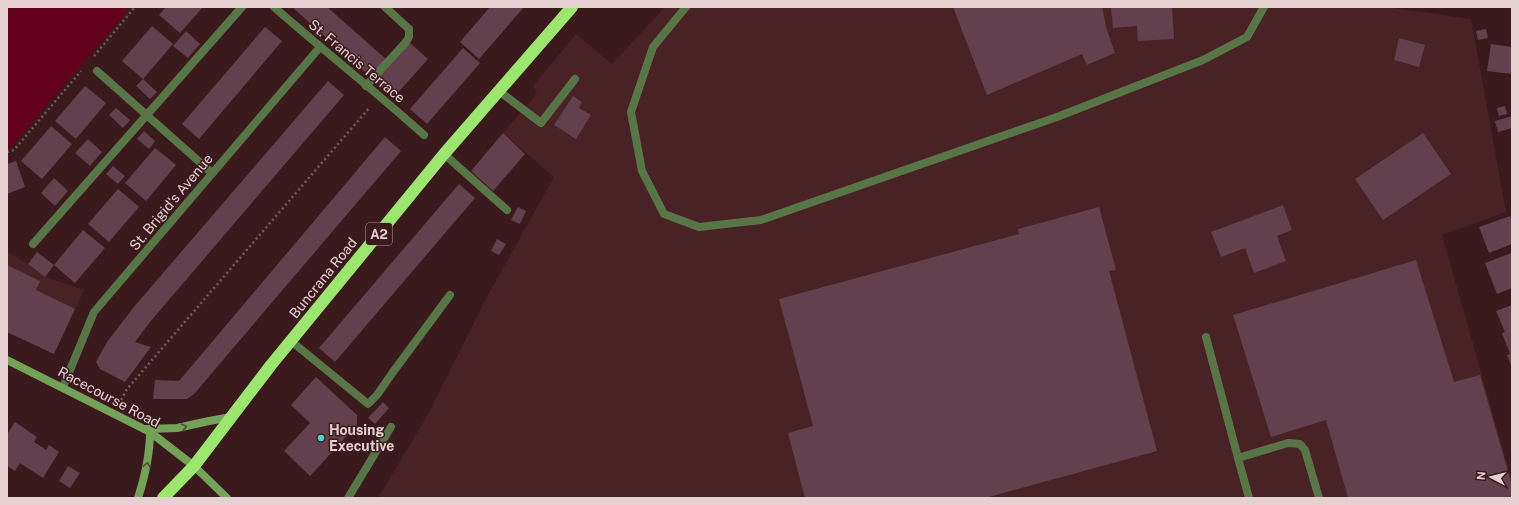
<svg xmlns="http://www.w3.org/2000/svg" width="1519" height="505" viewBox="0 0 1519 505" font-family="'Public Sans',sans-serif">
	<rect width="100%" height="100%" fill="#3a1a1d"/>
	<!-- built -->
	<g fill="#492226">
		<polygon points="665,7 1386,7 1471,19 1506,212 1442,235 1512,481 1512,498 378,498 427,416 488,295 554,177 503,133 537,94 533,86 576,34 612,64"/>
		<polygon points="7,252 28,264 45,277 84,290 54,354 7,332"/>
	</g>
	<!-- green -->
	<polygon fill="#63001d" points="7,7 131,7 12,146 7,148"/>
	<!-- building -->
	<g fill="#62404d">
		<polygon points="166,7 203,7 180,33 159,15"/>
		<polygon points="292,7 327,7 387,60 372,78"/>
		<polygon points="490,7 524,7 479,59 460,42"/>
		<polygon points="953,7 1102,7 1106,27 1115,53 1087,65 1082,54 987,95"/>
		<polygon points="1111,7 1172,7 1174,39 1138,41 1137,26 1113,28"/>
		<polygon points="152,26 173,44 143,79 157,92 150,99 136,86 143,79 122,61"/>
		<polygon points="265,27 282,41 199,139 182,124"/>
		<polygon points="1486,29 1488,38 1478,40 1476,31"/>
		<polygon points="186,31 200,44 188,58 173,46"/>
		<polygon points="1399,38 1425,45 1419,67 1394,60"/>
		<polygon points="410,43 428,59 394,97 376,81"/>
		<polygon points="1491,44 1512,47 1512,74 1487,71"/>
		<polygon points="463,48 480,63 427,124 410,109"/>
		<polygon points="328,81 344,95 150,322 135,342 151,347 125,382 100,369 96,362 107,342 133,308"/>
		<polygon points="85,86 106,103 76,139 55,121"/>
		<polygon points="573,96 582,102 579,108 591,115 576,139 554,125"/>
		<polygon points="1505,106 1507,114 1499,116 1497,108"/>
		<polygon points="116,108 130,120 123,128 109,115"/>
		<polygon points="1512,116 1512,128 1498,132 1495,121"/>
		<polygon points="51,126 72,144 42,179 21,161"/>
		<polygon points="144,131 155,141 149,149 137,139"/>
		<polygon points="503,133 525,154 493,191 471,171"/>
		<polygon points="1423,133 1451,174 1383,220 1355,179"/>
		<polygon points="385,137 401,151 194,394 187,399 153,399 155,380 179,381"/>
		<polygon points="88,139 102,152 90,166 75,153"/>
		<polygon points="155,148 176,165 146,201 125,183"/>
		<polygon points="16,161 25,187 7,194 7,164"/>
		<polygon points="113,166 125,176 118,184 106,174"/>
		<polygon points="54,178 68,191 55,206 41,193"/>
		<polygon points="459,184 475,198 335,362 319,348"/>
		<polygon points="118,189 139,207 109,242 88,224"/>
		<polygon points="1283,205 1292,230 1277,236 1286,261 1254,273 1245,248 1221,257 1211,232"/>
		<polygon points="518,207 526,211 520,224 511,220"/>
		<polygon points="1099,207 1116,270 1109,271 1157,451 985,498 805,498 788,433 813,426 779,299 1019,234 1018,229"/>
		<polygon points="1510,216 1512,221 1512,244 1489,253 1479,227"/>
		<polygon points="83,230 105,248 75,283 54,265 45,277 28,264 37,252 54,265"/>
		<polygon points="497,239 506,244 499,255 491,251"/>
		<polygon points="1511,253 1512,288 1497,294 1485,263"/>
		<polygon points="1416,260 1454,382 1480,375 1512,485 1512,498 1348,498 1326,420 1271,437 1233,315"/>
		<polygon points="7,265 40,281 36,290 75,309 54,354 7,332"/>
		<polygon points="1512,305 1512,368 1507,355 1510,354 1502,333 1505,332 1496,311"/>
		<polygon points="316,377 357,415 357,425 310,476 284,451 310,423 291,405"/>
		<polygon points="383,402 389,408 375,424 368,418"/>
		<polygon points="15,422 37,437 34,442 46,450 49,445 59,452 43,478 20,463 15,471 7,466 7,435"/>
		<polygon points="68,466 80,473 70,488 59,481"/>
	</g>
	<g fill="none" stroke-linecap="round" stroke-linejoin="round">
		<!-- path -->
		<g stroke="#76595b" stroke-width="2.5" stroke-dasharray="2 3" stroke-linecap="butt">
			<polyline points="94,56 135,7"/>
			<polyline points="7,152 14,150 81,71"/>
			<polyline points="121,400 127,389 370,107"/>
		</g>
		<!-- lane -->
		<g stroke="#587548" stroke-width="8">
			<polyline points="686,7 653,47 631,112 642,171 664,214 699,227 761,220 1057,117 1203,60 1247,37 1264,7"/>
			<polyline points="97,71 212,173"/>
			<polyline points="366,86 406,42 409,37 409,29 385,7"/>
			<polyline points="499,91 541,123 575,79"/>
			<polyline points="444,154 507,210"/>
			<polyline points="33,244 242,7"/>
			<polyline points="1206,337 1238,458"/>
			<polyline points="291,341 368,404 377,395 393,372 450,295"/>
			<polyline points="348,498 391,427"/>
			<polyline points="1249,498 1238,458 1288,443 1300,444 1305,450 1319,498"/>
		</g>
		<!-- street -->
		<g stroke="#587548" stroke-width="8">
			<path d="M274,7C323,50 375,91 424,135"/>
			<polyline points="63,387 94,312 320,47"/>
		</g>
		<!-- secondary -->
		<g stroke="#74a259" stroke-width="8">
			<polyline points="7,360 150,432 194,466 227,498"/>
			<polyline points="146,429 177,428 209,421 231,417"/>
			<path d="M138,498C145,476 150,455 150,432"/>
		</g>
		<!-- highway -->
		<polyline stroke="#9ce66f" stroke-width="12" points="163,498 194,466 271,365 444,154 572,7"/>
	</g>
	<!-- one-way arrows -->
	<defs><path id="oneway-chevron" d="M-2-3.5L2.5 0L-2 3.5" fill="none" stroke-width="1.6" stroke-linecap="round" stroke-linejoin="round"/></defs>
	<g stroke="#515035">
		<use href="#oneway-chevron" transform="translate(184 427) rotate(-13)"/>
		<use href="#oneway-chevron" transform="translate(147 465) rotate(-79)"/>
	</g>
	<!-- markers -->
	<circle fill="#52cdcc" stroke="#3a1a1d" stroke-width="1.5" cx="321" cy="438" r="4"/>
	<g text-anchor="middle" stroke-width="3" stroke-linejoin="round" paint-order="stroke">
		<!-- shield labels -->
		<rect fill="#3a1a1d" stroke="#b3999b" stroke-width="1" x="366" y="223" width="26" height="22" rx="3"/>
		<g font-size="13" font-weight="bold" fill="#e7d0d1">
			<text x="379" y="239">A2</text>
		</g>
		<!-- street labels -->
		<g font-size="14" fill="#e7d0d1" stroke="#3a1a1d">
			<text transform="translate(357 61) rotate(40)" y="5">St. Francis Terrace</text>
			<text transform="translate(171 202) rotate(-50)" y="5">St. Brigid's Avenue</text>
			<text transform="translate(323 278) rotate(-51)" y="5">Buncrana Road</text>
			<text transform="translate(109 397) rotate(28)" y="5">Racecourse Road</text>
		</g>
		<!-- poi labels -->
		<g font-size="14" font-weight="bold" fill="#e7d0d1" stroke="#3a1a1d" text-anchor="start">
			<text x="329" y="435">Housing<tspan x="329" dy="16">Executive</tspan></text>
		</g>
	</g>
	<!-- border -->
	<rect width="1519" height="505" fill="none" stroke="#e7d0d1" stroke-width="16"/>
	<!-- north arrow -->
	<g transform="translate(1491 477) rotate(277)" stroke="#3a1a1d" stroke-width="3" paint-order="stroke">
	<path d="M0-3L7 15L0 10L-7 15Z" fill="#e7d0d1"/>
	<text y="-6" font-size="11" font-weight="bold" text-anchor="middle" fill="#e7d0d1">N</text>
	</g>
</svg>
